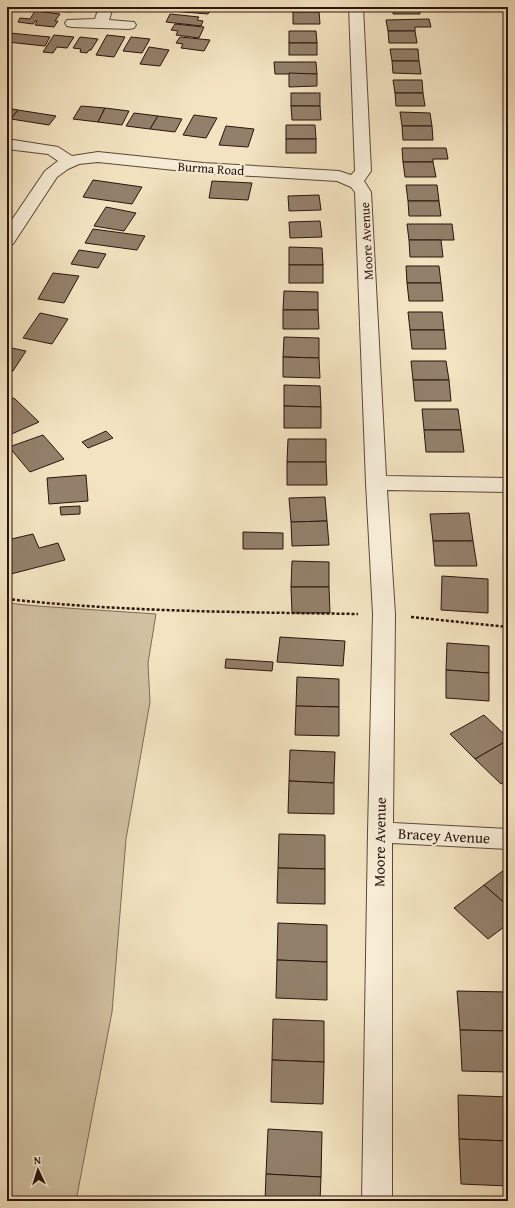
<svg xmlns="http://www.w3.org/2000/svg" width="515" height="1208" viewBox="0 0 515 1208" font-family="'Gentium Book Plus',serif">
	<rect width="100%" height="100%" fill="#f3e4c1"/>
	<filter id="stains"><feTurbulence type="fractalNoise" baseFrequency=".005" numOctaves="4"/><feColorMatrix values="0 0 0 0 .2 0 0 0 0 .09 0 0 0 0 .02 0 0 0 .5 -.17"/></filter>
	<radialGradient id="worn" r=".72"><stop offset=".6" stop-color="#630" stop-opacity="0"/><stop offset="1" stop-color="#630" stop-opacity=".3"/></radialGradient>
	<!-- green -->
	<polygon fill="#d1c1a2" stroke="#7e6a58" points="7,603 37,606 156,614 148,663 150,702 126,839 112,1012 76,1201 7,1201"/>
	<!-- building -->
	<g fill="#93806b" stroke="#2a140d">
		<polygon points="30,7 74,7 71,12 31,9"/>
		<polygon points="175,7 205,7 204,9 210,10 208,14 173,11"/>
		<rect x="293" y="7" width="26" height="5"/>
		<polygon points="393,7 419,7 420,14 393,14"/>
		<polygon points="35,11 60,14 55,21 58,21 54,27 35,25 37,21 35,21 33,24 18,22 20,18 30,19"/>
		<polygon points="293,12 319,12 320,24 293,24"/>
		<polygon points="170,14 199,17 197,20 203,21 201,26 166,22"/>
		<polygon points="429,19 431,27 415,27 415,31 388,31 386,20"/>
		<polygon points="175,24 204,27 199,38 176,35 178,31 171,30"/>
		<polygon points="289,31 316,31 317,43 289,43"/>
		<polygon points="388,31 415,31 417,43 389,43"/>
		<polygon points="10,33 50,37 45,46 7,42 7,38"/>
		<polygon points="54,35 74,37 67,48 57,47 53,53 43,52"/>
		<polygon points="107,35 125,37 114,57 96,55"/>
		<polygon points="80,37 98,39 91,50 89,50 87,53 80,52 81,49 73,48"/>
		<polygon points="131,37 150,39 142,53 123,51"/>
		<polygon points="180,37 210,40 204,51 181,48 183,44 176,43"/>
		<rect x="289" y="43" width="28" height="12"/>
		<polygon points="149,47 169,50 160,66 140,64"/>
		<polygon points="390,49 418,49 419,61 392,61"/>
		<polygon points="392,61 419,61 421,74 393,73"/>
		<polygon points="274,62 316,62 317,74 275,74"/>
		<polygon points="289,73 317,74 317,86 289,87"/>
		<polygon points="393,80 422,80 423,93 395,93"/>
		<rect x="291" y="93" width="29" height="13"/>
		<polygon points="395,93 423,93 425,106 396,106"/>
		<polygon points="81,106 105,108 98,122 73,119"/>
		<polygon points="291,106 320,106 321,120 292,120"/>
		<polygon points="7,108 18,110 11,119 7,118"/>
		<polygon points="105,108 129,111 122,125 98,122"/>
		<polygon points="18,110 56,116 49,125 11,119"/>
		<polygon points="400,112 430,113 432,126 402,126"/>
		<polygon points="134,113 158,116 150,129 126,126"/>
		<polygon points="194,115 217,118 206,138 183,135"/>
		<polygon points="158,116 182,119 175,132 150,129"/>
		<polygon points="286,125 315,125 316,139 286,139"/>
		<polygon points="226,126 254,129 248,147 219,145"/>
		<polygon points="402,126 432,126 433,140 403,140"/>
		<rect x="286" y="139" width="30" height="14"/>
		<polygon points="402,148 446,148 448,159 433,159 433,162 403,162"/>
		<polygon points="403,162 433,162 436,177 405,177"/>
		<polygon points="93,180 142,187 132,204 83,197"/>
		<polygon points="212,181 252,183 248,200 209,198"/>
		<polygon points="406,185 437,185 439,201 408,201"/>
		<polygon points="319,195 321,210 289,211 288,196"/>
		<polygon points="408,201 439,201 441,216 409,216"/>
		<polygon points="106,207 136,213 124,231 94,226"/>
		<polygon points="320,221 322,237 290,238 289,222"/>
		<polygon points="407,224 452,224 454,240 409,240"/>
		<polygon points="93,229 145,236 137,250 85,243"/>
		<polygon points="409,240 441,240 443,257 410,257"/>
		<polygon points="289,247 322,248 323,265 289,265"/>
		<polygon points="79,250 106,254 98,268 71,264"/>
		<rect x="289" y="265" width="34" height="18"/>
		<polygon points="406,266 439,266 441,283 407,283"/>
		<polygon points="53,273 79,276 64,303 38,299"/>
		<polygon points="407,283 441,283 443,301 409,301"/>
		<polygon points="284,291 318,292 318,310 283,310"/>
		<polygon points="283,310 318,310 319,329 283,329"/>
		<polygon points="408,312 442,312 444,330 410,330"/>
		<polygon points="40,313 68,319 52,344 23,338"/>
		<polygon points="410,330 444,330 446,349 412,349"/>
		<polygon points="284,337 319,338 319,358 283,357"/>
		<polygon points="7,347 26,351 13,371 7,370"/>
		<polygon points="283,357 319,358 320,378 283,377"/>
		<polygon points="411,361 446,361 449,380 413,380"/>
		<polygon points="413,380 449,380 451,401 415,401"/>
		<polygon points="284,385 320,386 321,407 284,406"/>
		<polygon points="14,398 39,422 7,436 7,401"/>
		<polygon points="284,406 321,407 321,428 284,428"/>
		<polygon points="422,409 458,409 461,430 424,430"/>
		<polygon points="424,430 461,430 464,452 426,452"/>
		<polygon points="106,431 113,438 88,448 82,442"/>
		<polygon points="43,435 64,459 30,472 9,447"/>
		<polygon points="288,439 326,439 326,462 287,462"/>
		<polygon points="287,462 326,462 327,485 287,485"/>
		<polygon points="86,475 88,501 49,504 47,478"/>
		<polygon points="325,497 327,521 291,522 289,498"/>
		<polygon points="80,506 80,514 61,515 60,507"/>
		<polygon points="469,513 473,541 433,541 430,514"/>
		<polygon points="327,521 329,545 292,546 291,522"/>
		<polygon points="243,532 283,533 283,549 243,549"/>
		<polygon points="33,534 39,548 58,543 65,560 7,575 7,540"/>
		<polygon points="433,541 473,541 477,566 435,566"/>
		<polygon points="292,561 329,562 329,587 291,587"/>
		<polygon points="442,576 488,579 488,613 441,610"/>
		<polygon points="291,587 329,587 330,613 292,613"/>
		<polygon points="280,637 345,641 343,666 277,662"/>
		<polygon points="447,643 489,646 489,673 446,670"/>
		<polygon points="226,659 273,662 272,671 225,668"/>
		<polygon points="446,670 489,673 489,701 446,698"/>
		<polygon points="297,677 339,679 339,707 296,706"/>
		<polygon points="296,706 339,707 339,736 295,735"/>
		<polygon points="484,715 508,738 508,740 475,759 450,734"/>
		<polygon points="508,740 508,780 501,784 475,759"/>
		<polygon points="290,750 335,752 334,783 289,781"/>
		<polygon points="289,781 334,783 334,814 288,813"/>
		<polygon points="279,834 325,835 325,869 278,868"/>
		<polygon points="508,867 508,906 484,885"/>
		<polygon points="278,868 325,869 325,904 277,903"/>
		<polygon points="484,885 508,906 508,924 488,939 454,908"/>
		<polygon points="278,923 327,925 327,962 277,960"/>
		<polygon points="277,960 327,962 327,1000 276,998"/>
		<polygon points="457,991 508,992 508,1031 460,1030"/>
		<polygon points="273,1019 324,1021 324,1062 272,1060"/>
		<polygon points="460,1030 508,1031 508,1072 462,1071"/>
		<polygon points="272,1060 324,1062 323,1104 271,1102"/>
		<polygon points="458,1095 508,1097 508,1141 459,1139"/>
		<polygon points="268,1129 322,1132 321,1177 266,1174"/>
		<polygon points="459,1139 508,1141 508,1186 461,1184"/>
		<polygon points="266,1174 321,1177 320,1201 265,1201"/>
	</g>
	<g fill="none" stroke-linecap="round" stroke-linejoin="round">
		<!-- minor casing -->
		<g stroke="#5c483a" stroke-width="2">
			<g id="minor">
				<polygon points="99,7 113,7 109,20 134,22 136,25 134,28 129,29 72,27 67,26 65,23 67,20 95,19"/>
				<polygon points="349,7 363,7 371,171 364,181 371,192 386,476 508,478 508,492 387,490 395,614 393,823 508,829 508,849 392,843 392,1201 362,1201 368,832 373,614 366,483 355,192 351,187 337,181 203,173 98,162 79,164 68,169 57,177 13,244 7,245 7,227 45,171 58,161 48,154 7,149 7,139 58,147 72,156 98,152 203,163 339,171 351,175 355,171"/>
			</g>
		</g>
		<!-- path -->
		<g stroke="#2a140d" stroke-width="2.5" stroke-dasharray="3 2" stroke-linecap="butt">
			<path d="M7,599C124,612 241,612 358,614"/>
			<polyline points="411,617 508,627"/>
		</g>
		<!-- minor -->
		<use href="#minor" fill="#f7edd7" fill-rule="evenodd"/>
	</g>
	<g text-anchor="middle" stroke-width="4" stroke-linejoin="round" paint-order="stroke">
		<!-- far-street labels -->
		<g font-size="13" fill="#2a140d" stroke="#f7edd7">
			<text transform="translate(211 168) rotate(4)" y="5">Burma Road</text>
			<text transform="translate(366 241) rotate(-93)" y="5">Moore Avenue</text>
		</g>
		<!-- street labels -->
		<g font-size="15" fill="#2a140d" stroke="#f7edd7">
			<text transform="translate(444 836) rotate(3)" y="5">Bracey Avenue</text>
			<text transform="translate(380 842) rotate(-89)" y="5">Moore Avenue</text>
		</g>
	</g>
	<!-- margin -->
	<rect width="515" height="1208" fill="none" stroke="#f3e4c1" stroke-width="24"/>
	<rect x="8" y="8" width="499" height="1192" fill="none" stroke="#2a140d" stroke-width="2"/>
	<rect x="12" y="12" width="491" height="1184" fill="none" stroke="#2a140d"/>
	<!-- north arrow -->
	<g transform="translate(38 1170) rotate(356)" stroke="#f7edd7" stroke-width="3" paint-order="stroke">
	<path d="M0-3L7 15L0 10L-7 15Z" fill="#2a140d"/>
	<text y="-6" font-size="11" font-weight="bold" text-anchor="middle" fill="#2a140d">N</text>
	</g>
	<rect width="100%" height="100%" filter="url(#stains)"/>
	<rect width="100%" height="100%" fill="url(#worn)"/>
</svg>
